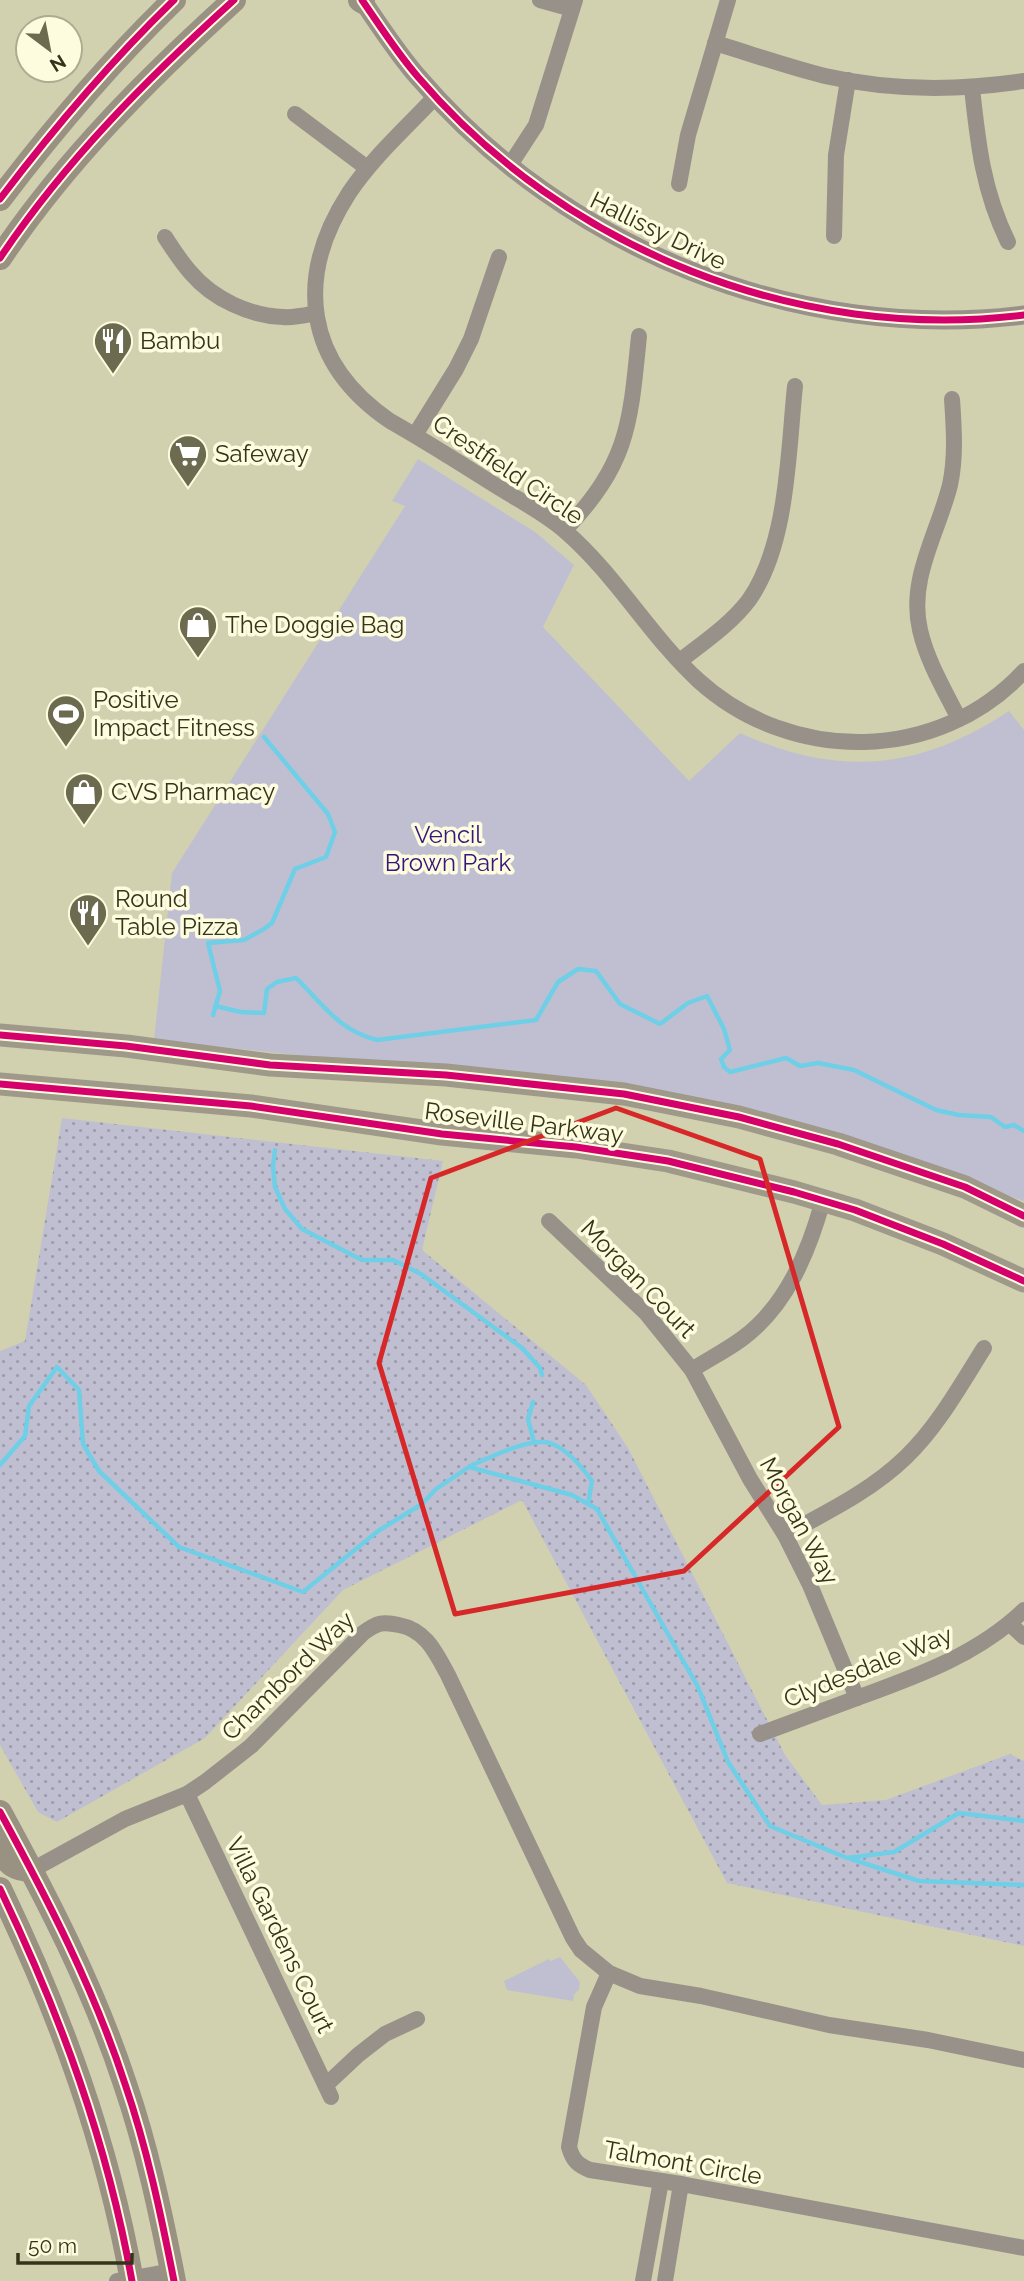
<svg xmlns="http://www.w3.org/2000/svg" width="1024" height="2281" viewBox="0 0 1024 2281" font-family="Raleway,sans-serif">
	<defs>
		<pattern id="grass-dots" width="8" height="8" patternUnits="userSpaceOnUse" patternTransform="scale(1.75)"><rect width="8" height="8" fill="#c0bfd2"/><path d="M2 2h.1M6 6h.1" fill="none" stroke="#9d9caa" stroke-width="1.8" stroke-linecap="round"/></pattern>
	</defs>
	<rect width="100%" height="100%" fill="#d1d0af"/>
	<!-- grass -->
	<polygon fill="url(#grass-dots)" points="62,1118 443,1161 422,1250 586,1385 628,1448 785,1755 822,1805 886,1800 1010,1754 1024,1761 1024,1946 727,1883 522,1500 343,1590 205,1738 57,1822 38,1812 0,1745 0,1351 25,1341"/>
	<!-- park -->
	<g fill="#c0bfd2">
		<path d="M418,459L535,532L574,565L543,627L689,781L740,733C838,777 919,771 1009,711L1024,730V1201L806,1130L564,1083L154,1040L172,873L405,506L392,501Z"/>
		<polygon points="560,1957 580,1982 579,1989 574,1995 573,2001 507,1990 504,1981 549,1959 551,1961"/>
	</g>
	<g fill="none" stroke-linecap="round" stroke-linejoin="round">
		<!-- stream -->
		<g stroke="#6ecfe6" stroke-width="4.5">
			<path d="M215,1006L241,1012L264,1013L267,989L277,982L296,978C324,1005 338,1030 377,1040L536,1020L558,982L578,969L596,971L620,1004L660,1024L688,1003L707,996L724,1029L730,1050L721,1059L724,1067L730,1072L786,1058L800,1066L818,1063L854,1070L936,1110L959,1115L991,1117L1005,1127L1014,1125L1024,1131"/>
			<polyline points="213,1015 220,991 208,943 244,940 264,929 272,923 295,869 326,857 335,832 328,814 264,737"/>
			<polyline points="275,1150 273,1166 275,1187 285,1209 302,1229 362,1260 393,1260 421,1274 522,1348 540,1368 542,1375"/>
			<polyline points="533,1402 528,1419 534,1442"/>
			<polyline points="0,1465 25,1436 29,1406 57,1367 79,1390 83,1444 99,1471 179,1547 303,1592 378,1531 422,1504 436,1489 469,1467 572,1495 597,1509 698,1687 728,1762 770,1826 847,1858 894,1852 959,1813 1024,1821"/>
			<path d="M470,1466C489,1458 530,1437 550,1443C567,1449 582,1467 592,1481L588,1504"/>
			<polyline points="851,1859 919,1881 1024,1885"/>
		</g>
		<!-- minor -->
		<g stroke="#989189" stroke-width="16">
			<polyline points="540,0 572,9"/>
			<path d="M715,43C752,54 788,67 825,76C891,91 957,91 1024,81"/>
			<path d="M972,88C978,144 983,191 1008,242"/>
			<path d="M435,97C406,128 373,157 349,193C294,278 305,363 390,421C429,443 466,467 503,490C524,503 547,515 565,531C616,575 650,636 699,681C791,764 938,764 1024,671"/>
			<polyline points="295,114 367,168"/>
			<polyline points="510,165 536,125 575,0"/>
			<polyline points="679,184 688,135 728,0"/>
			<polyline points="834,236 836,155 848,80"/>
			<path d="M165,237C173,249 181,262 191,273C213,299 250,316 283,317C294,318 306,315 316,313"/>
			<path d="M952,399C954,428 956,457 950,485C938,533 908,579 920,630C927,661 945,691 959,719"/>
			<polyline points="415,435 456,369 471,339 499,257"/>
			<path d="M565,530C629,462 630,425 639,336"/>
			<path d="M680,661C704,642 731,624 749,600C788,544 788,453 795,386"/>
			<polyline points="549,1221 646,1313 692,1370 750,1479 785,1535 810,1585 857,1698"/>
			<path d="M692,1370C709,1359 727,1350 743,1338C787,1305 809,1251 823,1200"/>
			<path d="M785,1535C827,1512 871,1491 906,1457C938,1426 960,1386 984,1348"/>
			<polyline points="1010,1624 1024,1637"/>
			<path d="M760,1734C792,1722 824,1710 857,1698C917,1676 977,1655 1024,1610"/>
			<polyline points="187,1794 331,2097"/>
			<path d="M32,1870L125,1819L187,1794L205,1782L251,1746L363,1633C377,1623 382,1621 399,1625C426,1630 436,1653 448,1675L573,1938L581,1950L609,1973L640,1986L701,1996L829,2025L928,2040L1024,2060"/>
			<path d="M609,1973L594,2007L569,2147C573,2161 578,2165 590,2170L681,2184L1024,2248"/>
			<polyline points="326,2085 358,2055 385,2034 417,2019"/>
			<polyline points="117,2281 172,2271"/>
			<polyline points="643,2281 661,2181"/>
			<polyline points="665,2281 681,2184"/>
		</g>
		<!-- tertiary -->
		<path stroke="#989189" stroke-width="19" d="M362,0C380,26 397,53 418,77C566,250 798,343 1024,315"/>
		<!-- secondary -->
		<g stroke="#9f9989" stroke-width="23">
			<polyline points="0,1035 126,1046 270,1065 446,1075 624,1094 739,1117 838,1144 965,1187 1024,1216"/>
			<polyline points="0,1084 251,1106 442,1134 576,1147 668,1161 794,1192 855,1210 943,1244 1024,1281"/>
		</g>
		<!-- primary -->
		<g stroke="#999181" stroke-width="24">
			<polyline points="360,0 363,2"/>
			<path d="M0,199C54,128 110,62 174,0"/>
			<path d="M0,258C65,161 148,78 234,0"/>
			<path d="M0,1812C48,1900 94,1989 125,2084C147,2148 161,2215 174,2281"/>
			<path d="M0,1850C8,1864 15,1870 32,1870"/>
			<path d="M0,1889C61,2016 107,2142 132,2281"/>
		</g>
		<!-- cycleway casing -->
		<g stroke="#fefcde" stroke-width="11">
			<g id="cycleway">
				<path d="M362,0C380,26 397,53 418,77C566,250 798,343 1024,315"/>
				<path d="M0,199C54,128 110,62 174,0"/>
				<path d="M0,258C65,161 148,78 234,0"/>
				<polyline points="0,1035 126,1046 270,1065 446,1075 624,1094 739,1117 838,1144 965,1187 1024,1216"/>
				<polyline points="0,1084 251,1106 442,1134 576,1147 668,1161 794,1192 855,1210 943,1244 1024,1281"/>
				<path d="M0,1812C48,1900 94,1989 125,2084C147,2148 161,2215 174,2281"/>
				<path d="M0,1889C61,2016 107,2142 132,2281"/>
			</g>
		</g>
		<!-- cycleway -->
		<use href="#cycleway" stroke="#d6006c" stroke-width="7"/>
	</g>
	<!-- marked area -->
	<path fill="none" stroke="#d62828" stroke-width="5" stroke-linejoin="round" d="M616,1108L760,1159L839,1427L684,1571L455,1614L379,1363L431,1178Z"/>
	<!-- icons -->
	<defs>
		<g id="restaurant-pin" transform="scale(2.0125)"><path d="M0 17L-7.5 6A9.5 9.5 0 1 1 7.5 6Z" fill="#6c6b4f" stroke="#fefcde"/><path d="M-5-6h1v4h1v-4h1v4h1v-4h1v5L-1.5 .5V6h-2V.5L-5-1ZM5-6V6H3V1.5H1.5Q1.5-4 5-6Z" fill="#fff"/></g>
		<g id="supermarket-pin" transform="scale(2.0125)"><path d="M0 17L-7.5 6A9.5 9.5 0 1 1 7.5 6Z" fill="#6c6b4f" stroke="#fefcde"/><path d="M-6-5.5h2.5l.6 2H6L4.5 2H-2.5L-4.4-4H-6ZM-1.5 3.2a1.3 1.3 0 1 0 .1 0ZM3 3.2a1.3 1.3 0 1 0 .1 0Z" fill="#fff"/></g>
		<g id="shop-pin" transform="scale(2.0125)"><path d="M0 17L-7.5 6A9.5 9.5 0 1 1 7.5 6Z" fill="#6c6b4f" stroke="#fefcde"/><path d="M-5-2.5h2.3a2.7 3.5 0 0 1 5.4 0H5L5.5 6h-11ZM-1.5-2.5h3a1.5 2.3 0 0 0-3 0Z" fill="#fff"/></g>
		<g id="stadium-pin" transform="scale(2.0125)"><path d="M0 17L-7.5 6A9.5 9.5 0 1 1 7.5 6Z" fill="#6c6b4f" stroke="#fefcde"/><path d="M0-5a6.5 5 0 1 0 0 10a6.5 5 0 1 0 0-10ZM-3.5-1.8h7v3.6h-7Z" fill="#fff"/></g>
	</defs>
	<g fill-rule="evenodd">
		<use href="#restaurant-pin" x="113" y="341"/>
		<use href="#supermarket-pin" x="188" y="454"/>
		<use href="#shop-pin" x="198" y="625"/>
		<use href="#stadium-pin" x="66" y="714"/>
		<use href="#shop-pin" x="84" y="792"/>
		<use href="#restaurant-pin" x="88" y="913"/>
	</g>
	<g text-anchor="middle" stroke-width="7" stroke-linejoin="round" paint-order="stroke">
		<!-- street labels -->
		<g font-size="24" fill="#35341b" stroke="#fefcde">
			<text transform="translate(658 231) rotate(26)" y="8">Hallissy Drive</text>
			<text transform="translate(508 470) rotate(34)" y="8">Crestfield Circle</text>
			<text transform="translate(524 1123) rotate(7)" y="8">Roseville Parkway</text>
			<text transform="translate(638 1279) rotate(46)" y="8">Morgan Court</text>
			<text transform="translate(799 1521) rotate(62)" y="8">Morgan Way</text>
			<text transform="translate(868 1667) rotate(-22)" y="8">Clydesdale Way</text>
			<text transform="translate(288 1676) rotate(-44)" y="8">Chambord Way</text>
			<text transform="translate(280 1935) rotate(64)" y="8">Villa Gardens Court</text>
			<text transform="translate(683 2163) rotate(10)" y="8">Talmont Circle</text>
		</g>
		<!-- poi labels -->
		<g font-size="24" fill="#35341b" stroke="#fefcde" text-anchor="start">
			<text x="140" y="349">Bambu</text>
			<text x="215" y="462">Safeway</text>
			<text x="225" y="633">The Doggie Bag</text>
			<text x="93" y="708">Positive<tspan x="93" dy="28">Impact Fitness</tspan></text>
			<text x="111" y="800">CVS Pharmacy</text>
			<text x="115" y="907">Round<tspan x="115" dy="28">Table Pizza</tspan></text>
		</g>
		<!-- park labels -->
		<g font-size="24" fill="#32177d" stroke="#fefcde">
			<text x="448" y="843">Vencil<tspan x="448" dy="28">Brown Park</tspan></text>
		</g>
	</g>
	<!-- north arrow -->
	<g transform="translate(49 49) rotate(148)"><circle r="33" fill="#fefcde" stroke="#aeac90" stroke-width="2"/>
	<path d="M0-5L12 26L0 18L-12 26Z" fill="#6c6b4f"/>
	<text y="-10" font-size="19" font-weight="bold" text-anchor="middle" fill="#35341b">N</text>
	</g>
	<!-- scale -->
	<path d="M18 2253v10h114v-10" fill="none" stroke="#35341b" stroke-width="3.5"/>
	<text x="28" y="2253" font-size="21" fill="#35341b" stroke="#fefcde" stroke-width="5" paint-order="stroke">50 m</text>
</svg>
